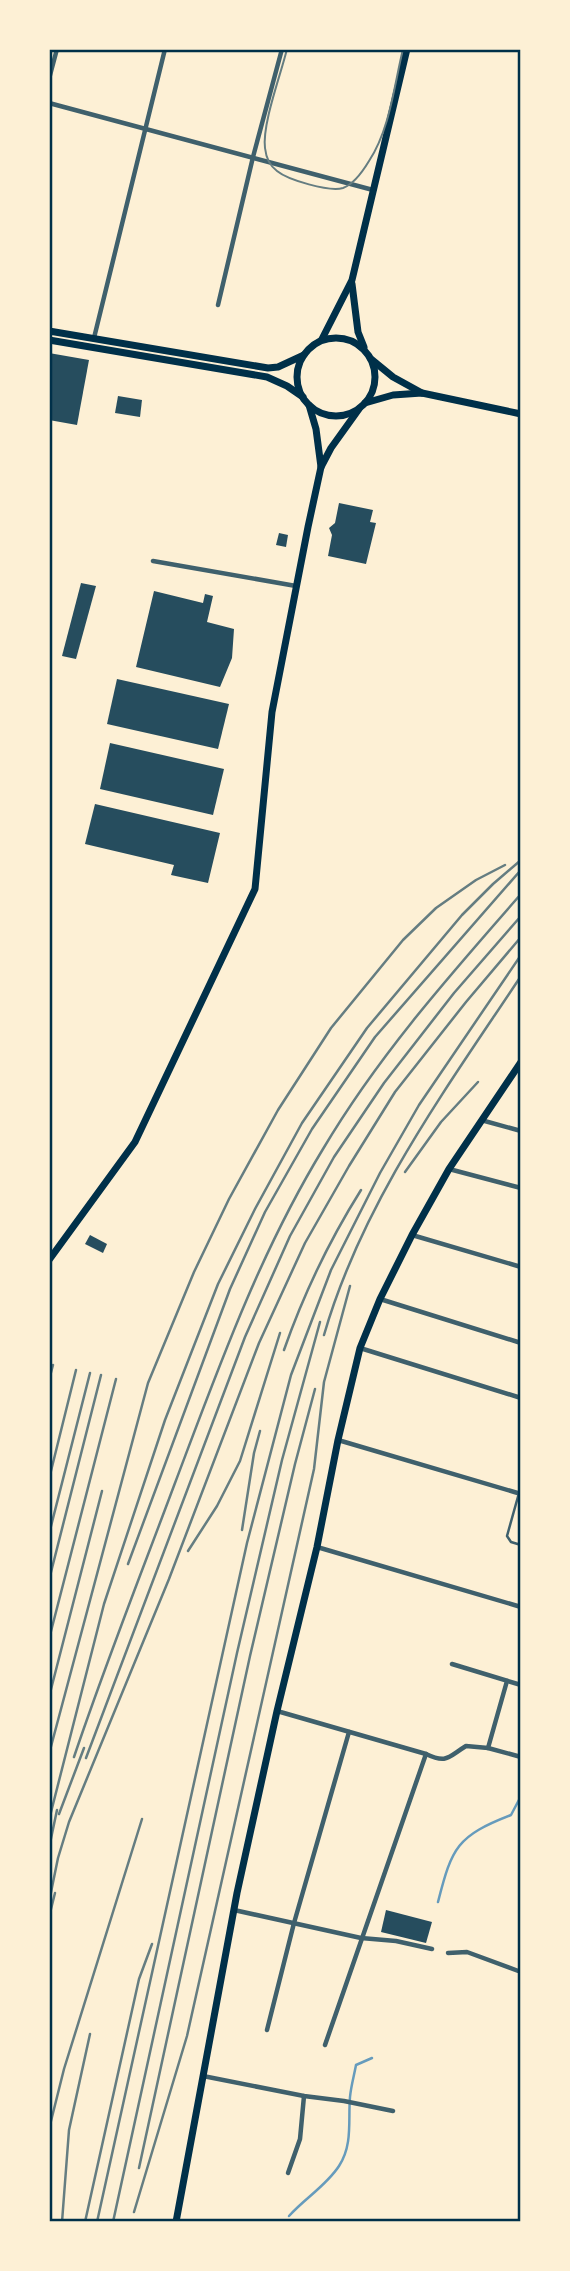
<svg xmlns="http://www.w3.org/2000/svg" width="570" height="2271" viewBox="0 0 570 2271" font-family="'DM Sans',sans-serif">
	<rect width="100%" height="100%" fill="#fdf0d5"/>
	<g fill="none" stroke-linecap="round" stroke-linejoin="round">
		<!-- stream -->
		<g stroke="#669bbc" stroke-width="2.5">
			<path d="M438,1902C452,1847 457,1836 511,1815L521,1796"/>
			<path d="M289,2216C305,2198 326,2186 339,2166C353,2145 348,2120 350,2097C351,2086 354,2076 356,2065L372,2058"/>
		</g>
	</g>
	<!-- building -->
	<g fill="#264d5e">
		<polygon points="49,353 89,360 77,425 49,420"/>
		<polygon points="118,396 142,400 140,417 115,413"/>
		<polygon points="339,503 373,510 370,522 376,523 366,564 328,556 332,535 329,528 335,523"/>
		<polygon points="279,533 288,535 286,547 276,545"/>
		<polygon points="81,583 96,586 76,659 62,656"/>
		<polygon points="154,591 203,603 205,594 213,596 207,622 234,629 232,658 220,687 136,667"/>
		<polygon points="117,679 229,704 218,749 107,724"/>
		<polygon points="110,743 224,769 213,815 100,789"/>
		<polygon points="95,804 220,833 208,883 171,875 174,865 85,844"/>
		<polygon points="90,1235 107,1244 103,1253 85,1244"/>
		<polygon points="386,1910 432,1922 426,1943 381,1932"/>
	</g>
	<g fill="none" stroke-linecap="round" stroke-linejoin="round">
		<!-- service -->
		<polyline stroke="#3f606c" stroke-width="2.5" points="519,1493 507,1536 511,1542 521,1545"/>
		<!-- minor -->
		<g stroke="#3f606c" stroke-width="4.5">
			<polyline points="49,79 57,49"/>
			<polyline points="49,103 373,190"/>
			<polyline points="218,305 253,157 282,49"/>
			<polyline points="94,338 165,49"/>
			<polyline points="153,561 296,586"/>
			<polyline points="481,1120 521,1131"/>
			<polyline points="449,1169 521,1188"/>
			<polyline points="412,1235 521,1267"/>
			<polyline points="380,1299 521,1343"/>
			<polyline points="360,1348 521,1398"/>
			<polyline points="338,1440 521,1494"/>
			<polyline points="317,1547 521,1607"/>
			<polyline points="452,1664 521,1685"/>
			<path d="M277,1711L426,1754C447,1764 448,1757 466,1746L488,1748L521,1757"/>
			<polyline points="488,1748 507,1681"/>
			<polyline points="234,1910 361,1938 396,1941 432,1949"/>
			<polyline points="448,1953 467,1952 521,1972"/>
			<polyline points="267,2030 294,1923 349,1732"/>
			<polyline points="325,2045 426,1754"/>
			<polyline points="203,2076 304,2096 344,2101 393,2111"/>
			<polyline points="288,2173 300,2139 304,2096"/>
		</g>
		<!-- secondary -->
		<g stroke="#003049" stroke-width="7">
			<polyline points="309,405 316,429 321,467"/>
			<polyline points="49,1260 135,1142 255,889 272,712 308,527 321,467 331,448 359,409"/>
		</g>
		<!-- primary -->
		<g stroke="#003049" stroke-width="7">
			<polyline points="352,284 358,332 364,347"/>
			<polyline points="49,331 268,368 278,367 304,355"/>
			<circle cx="336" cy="377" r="39"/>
			<polyline points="322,339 352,280 407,49"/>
			<polyline points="49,340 267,377 287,386 303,397"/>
			<polyline points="371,359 393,377 422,393"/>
			<polyline points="365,403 393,395 422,393 521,414"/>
			<polyline points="176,2222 237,1893 277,1711 317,1547 338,1440 360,1348 380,1299 412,1235 449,1169 521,1062"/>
		</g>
		<!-- tram -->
		<path stroke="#657d81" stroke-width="2" d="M287,49C281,74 262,124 265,148C266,157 270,166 277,171C288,180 329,192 343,188C354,184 363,171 369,161C390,129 394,86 403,49"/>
		<!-- rail -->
		<g stroke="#657d81" stroke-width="2.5">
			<polyline points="405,1172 441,1122 478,1082"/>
			<path d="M324,1335C362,1203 446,1089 521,976"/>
			<path d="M284,1350C304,1293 329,1241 361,1190"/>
			<polyline points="49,1380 53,1365"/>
			<polyline points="49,1479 76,1370"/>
			<polyline points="242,1530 254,1453 260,1431"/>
			<polyline points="49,1534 90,1373"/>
			<polyline points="188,1551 217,1506 240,1461 280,1333"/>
			<polyline points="128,1564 230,1289 265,1212 312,1129 375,1037 520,871"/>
			<polyline points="49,1580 101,1375"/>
			<polyline points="49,1639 116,1379"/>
			<polyline points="49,1697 102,1491"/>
			<polyline points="49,1754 148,1383 194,1272 229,1199 278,1110 331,1028 403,940 436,908 476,880 505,865"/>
			<path d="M74,1757C105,1665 141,1574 175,1483C218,1369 259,1254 323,1149C378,1056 450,975 521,894"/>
			<polyline points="86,1758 245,1337 290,1236 334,1157 384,1083 454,993 521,916"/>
			<polyline points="59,1814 84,1748"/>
			<polyline points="49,1820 104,1604 165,1420 218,1284 255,1209 302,1123 367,1028 462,915 493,884 521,860"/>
			<polyline points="49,1848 57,1810"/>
			<polyline points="49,1902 58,1858 69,1822 169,1579 259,1343 305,1243 349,1166 395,1092 466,1002 521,937"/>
			<polyline points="49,1917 55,1893"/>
			<polyline points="49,2129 64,2069 142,1819"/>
			<polyline points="139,2168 250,1656 295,1464 315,1389"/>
			<polyline points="134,2212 187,2036 314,1469 324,1382 350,1286"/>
			<polyline points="62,2222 69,2130 90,2034"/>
			<polyline points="85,2222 139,1979 152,1944"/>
			<polyline points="97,2222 247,1543 291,1375 331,1270 380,1173 419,1105 521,955"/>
			<polyline points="113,2222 237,1653 282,1460 320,1322"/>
		</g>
	</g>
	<!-- border -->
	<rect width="570" height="2271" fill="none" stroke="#fdf0d5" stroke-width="102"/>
	<rect x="51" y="51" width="468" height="2169" fill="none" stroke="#003049" stroke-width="2.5"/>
</svg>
